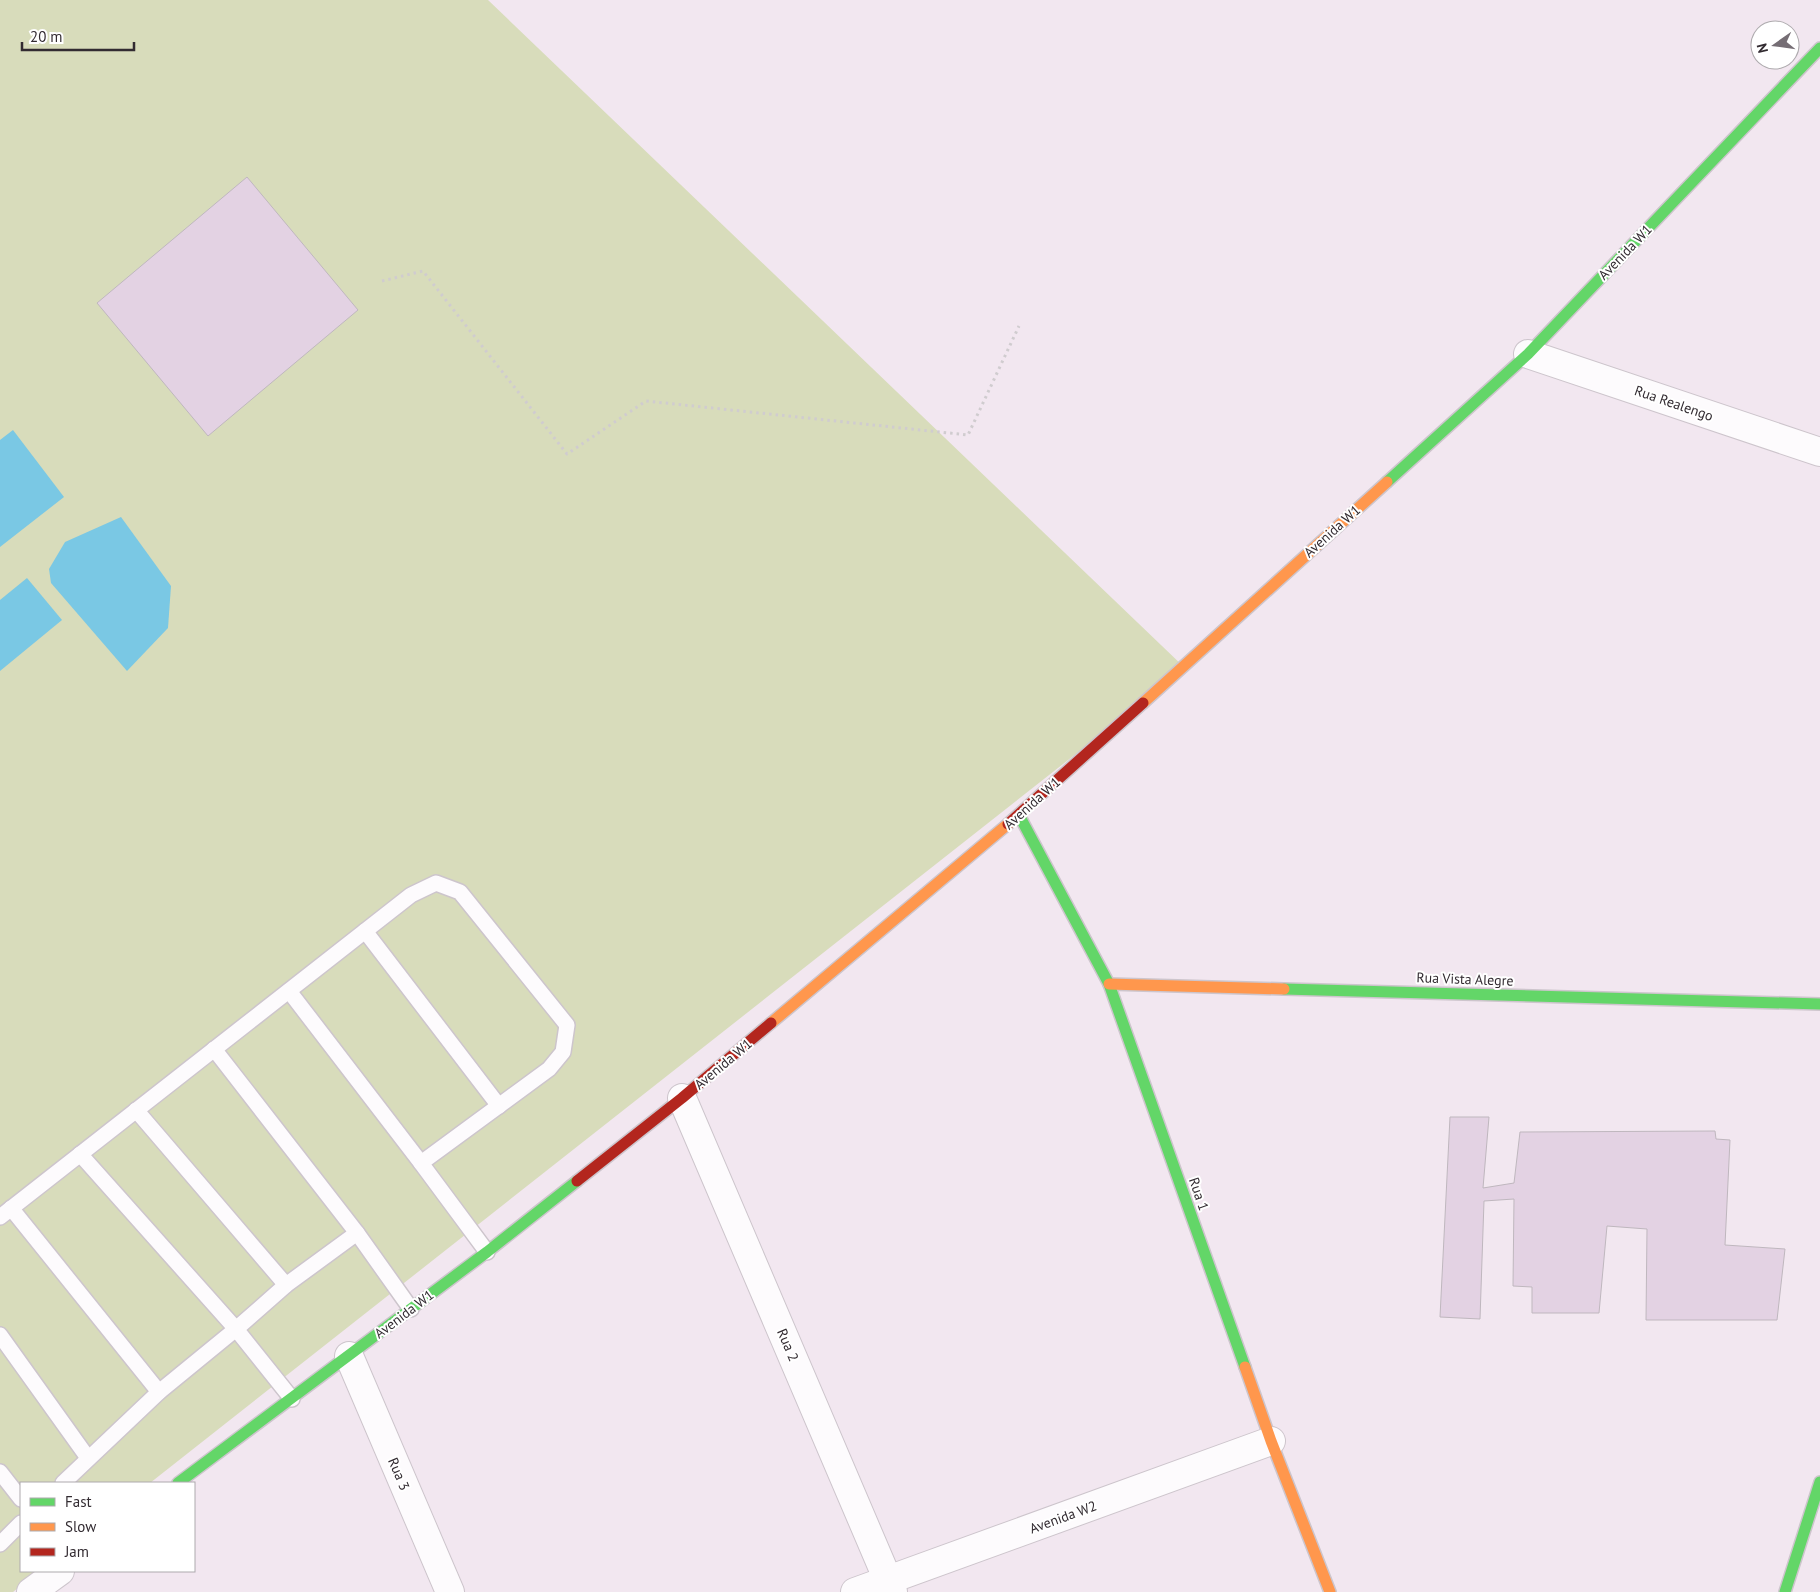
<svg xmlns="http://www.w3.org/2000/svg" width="1820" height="1592" viewBox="0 0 1820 1592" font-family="'PT Sans',sans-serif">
	<rect width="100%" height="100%" fill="#f2e7f0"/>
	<!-- green -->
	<polygon fill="#d8dcbb" points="0,0 488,0 1185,668 150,1483 21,1483 21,1571 39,1571 13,1592 0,1592"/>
	<!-- water -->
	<g fill="#7ac8e4">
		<polygon points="13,430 64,497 0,547 0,440"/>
		<polygon points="121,517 171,586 168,628 127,671 51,583 49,569 65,542"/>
		<polygon points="27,578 62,620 0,671 0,600"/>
	</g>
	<!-- building -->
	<g fill="#e3d2e3" stroke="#bfb7be">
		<polygon points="247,177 358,310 208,436 97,303"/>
		<polygon points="1450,1117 1489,1117 1483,1188 1514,1183 1520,1132 1715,1131 1716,1139 1730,1140 1725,1245 1785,1249 1777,1320 1646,1320 1647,1229 1607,1226 1599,1313 1532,1313 1532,1287 1513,1286 1514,1199 1484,1201 1480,1319 1440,1317"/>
	</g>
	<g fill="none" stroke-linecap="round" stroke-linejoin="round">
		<!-- lane casing -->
		<g stroke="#cdc5cc" stroke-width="18">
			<g id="lane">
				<polyline points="365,931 499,1106"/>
				<polyline points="289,991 421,1163"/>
				<polyline points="214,1049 357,1233"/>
				<polyline points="136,1110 286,1285"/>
				<polyline points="80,1154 236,1329 292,1399"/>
				<polyline points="11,1208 159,1392"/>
				<polyline points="0,1217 411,895 436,883 460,892 567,1025 563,1052 549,1069 421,1163 487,1252"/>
				<polyline points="0,1335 88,1458"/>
				<polyline points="0,1472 21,1499"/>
				<polyline points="63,1483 159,1392 236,1329 286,1285 357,1233 411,1309"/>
				<polyline points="0,1544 21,1523"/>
			</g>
		</g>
		<!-- street casing -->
		<g stroke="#cdc5cc" stroke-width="30">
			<g id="street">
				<polyline points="1528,354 1820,452"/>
				<polyline points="682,1098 893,1592"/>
				<polyline points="349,1356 450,1592"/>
				<polyline points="31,1592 60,1571"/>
				<polyline points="855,1592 1271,1441"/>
			</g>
		</g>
		<!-- fast casing -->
		<g stroke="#cdc5cc" stroke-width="14">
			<g id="fast">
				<polyline points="1387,482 1528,354 1820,48"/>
				<polyline points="1019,815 1109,984 1245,1367"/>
				<polyline points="1284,989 1820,1004"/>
				<polyline points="178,1483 487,1252 577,1181"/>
				<polyline points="1785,1592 1820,1482"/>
			</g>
		</g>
		<!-- slow casing -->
		<g stroke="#cdc5cc" stroke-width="14">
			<g id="slow">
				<polyline points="1143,703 1387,482"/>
				<polyline points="1109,984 1284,989"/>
				<polyline points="771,1023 1008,824"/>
				<polyline points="1245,1367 1271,1441 1330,1592"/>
			</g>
		</g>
		<!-- jam casing -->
		<g stroke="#cdc5cc" stroke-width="14">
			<g id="jam">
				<polyline points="1008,824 1143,703"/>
				<polyline points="577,1181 682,1098 771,1023"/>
			</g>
		</g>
		<!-- path -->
		<polyline stroke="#d0cccf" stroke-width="3" stroke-dasharray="2.5 4" stroke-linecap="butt" points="382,281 423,271 567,454 646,401 968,435 1019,326"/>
		<!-- lane -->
		<use href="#lane" stroke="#fdfbfd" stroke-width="15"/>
		<!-- street -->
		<use href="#street" stroke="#fdfbfd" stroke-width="28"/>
		<!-- fast -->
		<use href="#fast" stroke="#63d668" stroke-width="11"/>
		<!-- slow -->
		<use href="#slow" stroke="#ff974d" stroke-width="11"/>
		<!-- jam -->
		<use href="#jam" stroke="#b3261e" stroke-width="11"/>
	</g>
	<g text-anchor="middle" stroke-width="4" stroke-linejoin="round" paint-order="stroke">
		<!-- street labels -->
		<g font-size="14" fill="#322b31" stroke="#fff">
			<text transform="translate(1625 252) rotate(-46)" y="5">Avenida W1</text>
			<text transform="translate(1674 403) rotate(19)" y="5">Rua Realengo</text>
			<text transform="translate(1332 531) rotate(-42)" y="5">Avenida W1</text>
			<text transform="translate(1032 803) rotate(-42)" y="5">Avenida W1</text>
			<text transform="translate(1465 979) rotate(2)" y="5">Rua Vista Alegre</text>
			<text transform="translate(723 1064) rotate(-40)" y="5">Avenida W1</text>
			<text transform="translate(1199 1194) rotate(71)" y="5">Rua 1</text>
			<text transform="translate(404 1314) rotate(-37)" y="5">Avenida W1</text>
			<text transform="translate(788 1345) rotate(67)" y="5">Rua 2</text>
			<text transform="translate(399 1474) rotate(67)" y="5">Rua 3</text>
			<text transform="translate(1063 1517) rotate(-20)" y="5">Avenida W2</text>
		</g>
	</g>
	<!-- legend -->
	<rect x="20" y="1482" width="175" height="90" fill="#ffffff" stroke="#adaaad"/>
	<rect x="30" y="1498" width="25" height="8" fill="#63d668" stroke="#adaaad"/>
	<text x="65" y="1507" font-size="15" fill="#322b31">Fast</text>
	<rect x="30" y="1523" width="25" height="8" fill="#ff974d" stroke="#adaaad"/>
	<text x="65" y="1532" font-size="15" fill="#322b31">Slow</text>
	<rect x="30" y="1548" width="25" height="8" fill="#b3261e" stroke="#adaaad"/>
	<text x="65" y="1557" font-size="15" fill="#322b31">Jam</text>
	<!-- north arrow -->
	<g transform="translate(1775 45) rotate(256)"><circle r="24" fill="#ffffff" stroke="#adaaad"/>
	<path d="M0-4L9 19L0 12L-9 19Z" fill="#756d74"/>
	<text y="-8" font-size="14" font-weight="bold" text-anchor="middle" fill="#322b31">N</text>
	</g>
	<!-- scale -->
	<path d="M22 42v8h112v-8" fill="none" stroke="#322b31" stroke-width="2.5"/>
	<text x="30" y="42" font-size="15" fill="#322b31" stroke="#ffffff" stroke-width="4" paint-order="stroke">20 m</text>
</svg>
